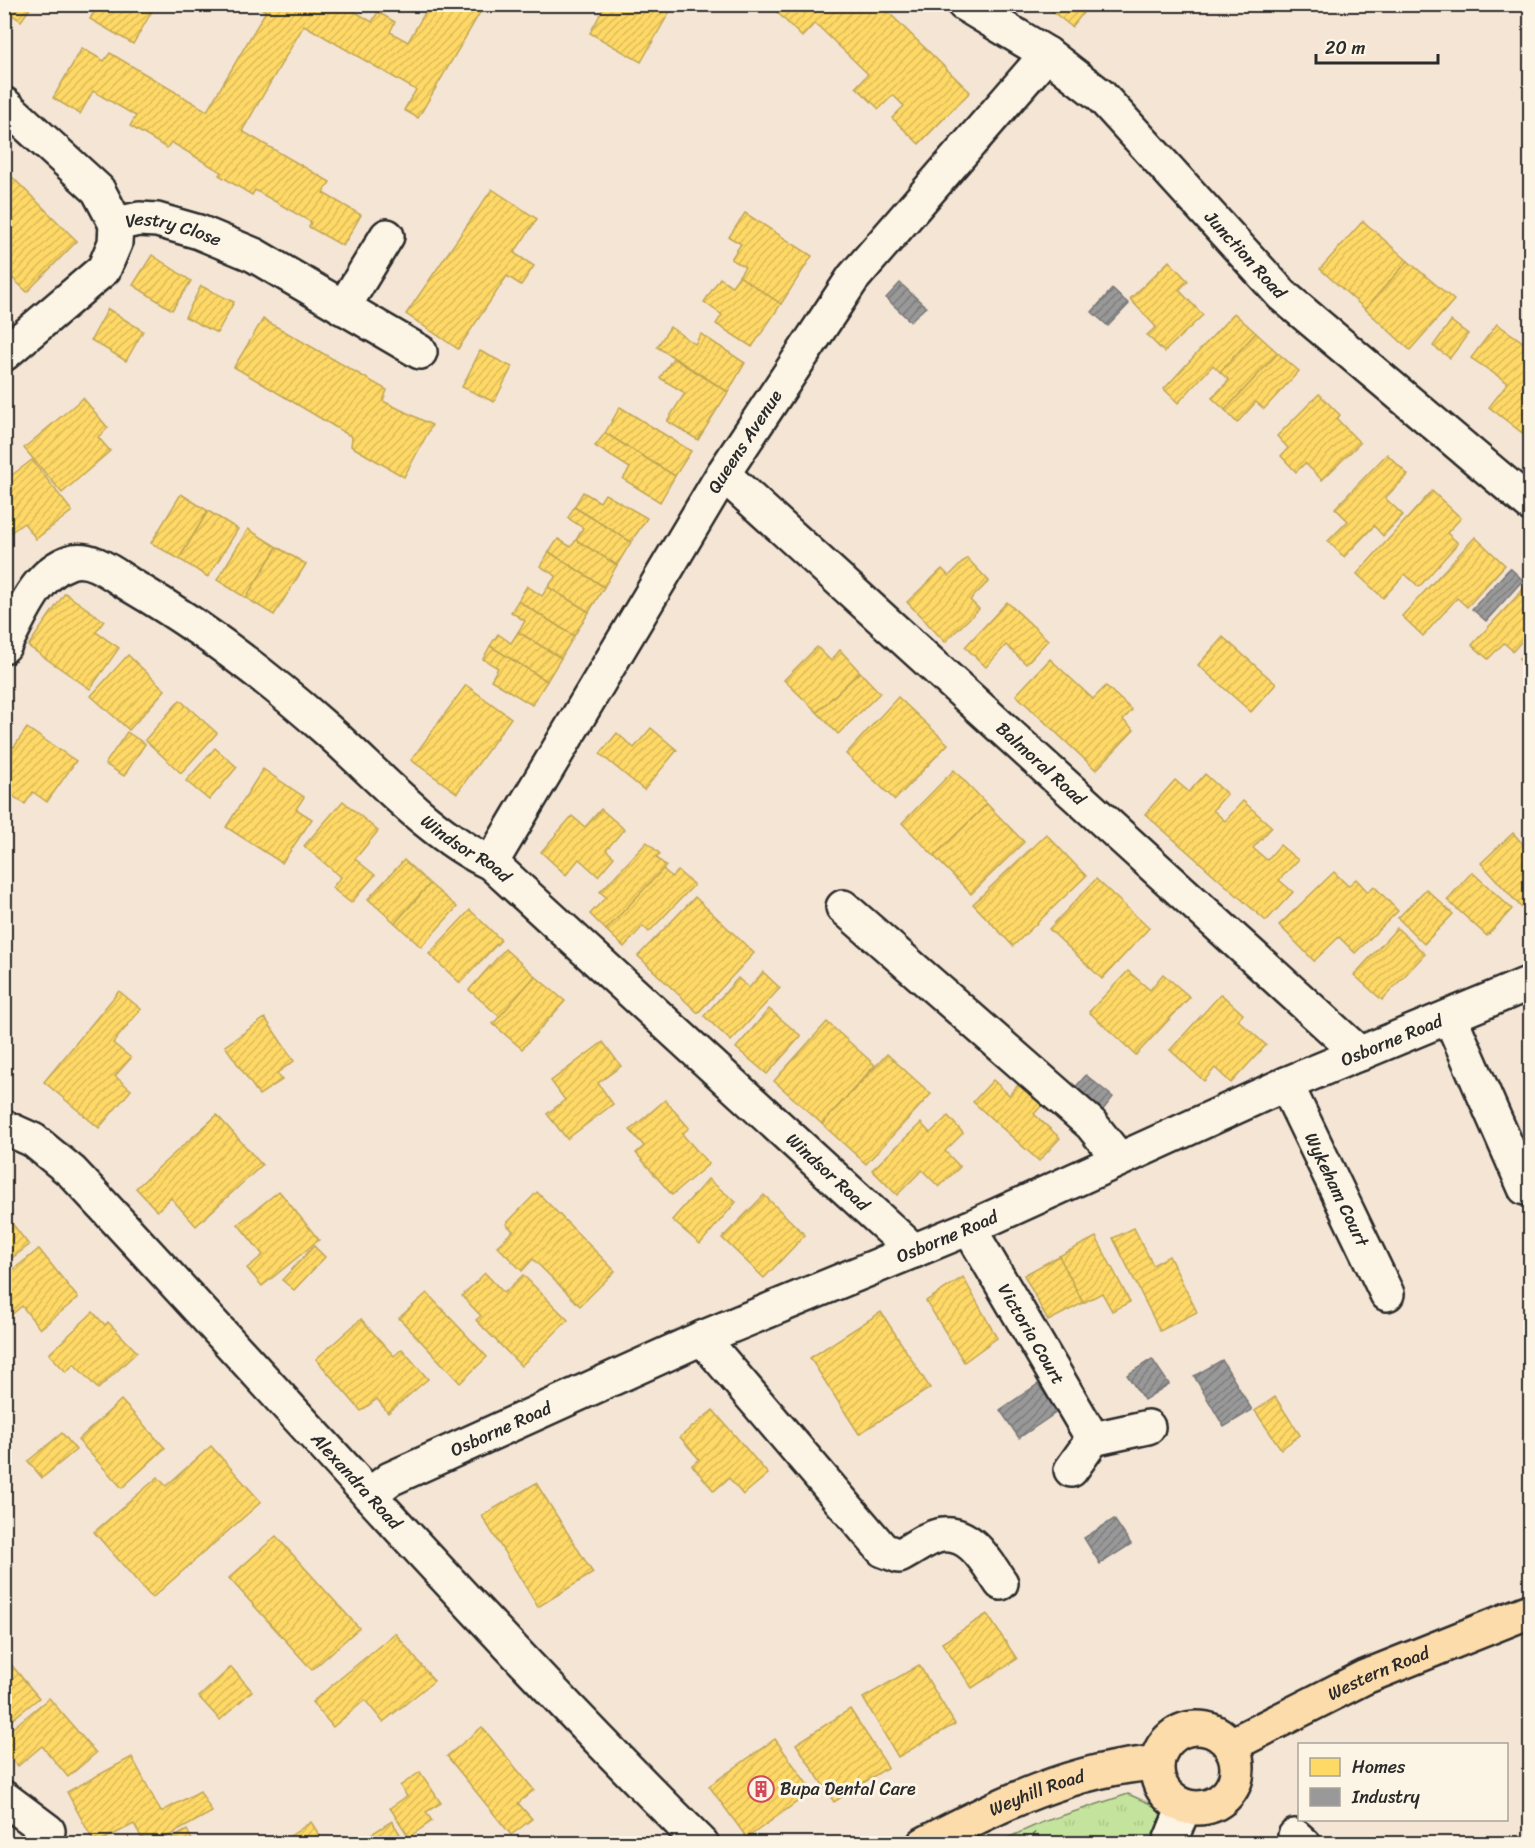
<svg xmlns="http://www.w3.org/2000/svg" width="1535" height="1848" viewBox="0 0 1535 1848" font-family="Sriracha,sans-serif">
	<defs>
		<pattern id="park-tufts" width="24" height="20" patternUnits="userSpaceOnUse" patternTransform="scale(1.5)"><rect width="24" height="20" fill="#c4e49d"/><path d="M3 7l-1-3M5 7V3M7 7l1-3M15 17l-1-3M17 17v-4M19 17l1-3" fill="none" stroke="#a9c487"/></pattern>
		<pattern id="homes-hatch" width="6" height="6" patternUnits="userSpaceOnUse" patternTransform="scale(1.5)"><rect width="6" height="6" fill="#ffd966"/><path d="M-1 1l2-2M0 6l6-6M5 7l2-2" fill="none" stroke="#dbba59"/></pattern>
		<pattern id="industry-hatch" width="6" height="6" patternUnits="userSpaceOnUse" patternTransform="scale(1.5)"><rect width="6" height="6" fill="#999"/><path d="M-1 1l2-2M0 6l6-6M5 7l2-2" fill="none" stroke="#7d7d7d"/></pattern>
	</defs>
	<rect width="100%" height="100%" fill="#f5e5d5"/>
	<filter id="ink" filterUnits="userSpaceOnUse"><feTurbulence type="fractalNoise" baseFrequency=".0167" numOctaves="2"/><feDisplacementMap in="SourceGraphic" scale="12" xChannelSelector="R" yChannelSelector="G"/><feConvolveMatrix kernelMatrix="1 2 1 2 8 2 1 2 1" color-interpolation-filters="sRGB"/></filter>
	<g filter="url(#ink)">
		<!-- park -->
		<polygon fill="url(#park-tufts)" stroke="#788864" stroke-width="1.5" points="1128,1794 1162,1809 1153,1843 994,1844 1043,1822"/>
		<!-- homes -->
		<g fill="url(#homes-hatch)" stroke="#bfa554" stroke-width="1.5">
			<polygon points="4,4 33,4 21,21 4,9"/>
			<polygon points="98,4 156,4 133,44 90,19"/>
			<polygon points="255,4 342,4 372,22 378,12 395,22 390,32 408,42 430,4 485,4 418,118 404,110 416,90 304,25 242,131 330,182 323,193 361,215 343,246 309,227 311,222 255,190 252,195 219,175 221,172 171,142 167,148 130,126 136,116 93,91 80,114 53,98 82,48 104,61 110,53 207,111 266,11"/>
			<polygon points="606,4 674,4 641,62 590,33"/>
			<polygon points="769,4 880,4 970,92 919,144 892,118 904,106 893,95 879,109 856,87 868,74 815,23 802,37"/>
			<polygon points="1043,4 1090,4 1072,27"/>
			<polygon points="4,169 77,241 27,292 4,270"/>
			<polygon points="492,189 537,219 514,253 534,266 521,285 507,276 458,349 406,314"/>
			<polygon points="745,213 812,256 781,304 739,276 745,267 731,259 741,244 729,237"/>
			<polygon points="1363,221 1408,261 1365,309 1320,269"/>
			<polygon points="152,255 191,281 172,310 133,285"/>
			<polygon points="1169,261 1188,281 1179,290 1203,315 1164,352 1147,335 1156,327 1130,299"/>
			<polygon points="1408,261 1454,300 1410,350 1365,309"/>
			<polygon points="739,276 781,304 752,347 716,324 722,315 704,302 720,278 732,286"/>
			<polygon points="201,286 234,302 217,333 185,317"/>
			<polygon points="108,309 143,331 126,361 91,340"/>
			<polygon points="1234,313 1256,333 1220,372 1213,365 1178,403 1164,389"/>
			<polygon points="263,319 387,390 383,401 432,425 404,477 351,446 352,437 234,367"/>
			<polygon points="1451,321 1468,334 1450,358 1433,346"/>
			<polygon points="1497,324 1530,347 1530,439 1489,407 1508,383 1471,358"/>
			<polygon points="670,327 695,344 701,334 745,363 728,392 657,347"/>
			<polygon points="1256,333 1278,353 1225,410 1212,398 1229,380 1220,372"/>
			<polygon points="480,351 512,367 494,402 462,387"/>
			<polygon points="1278,353 1299,371 1264,409 1256,402 1237,423 1225,410"/>
			<polygon points="673,358 728,392 698,440 667,421 685,393 660,378"/>
			<polygon points="1319,394 1340,415 1337,419 1360,443 1322,480 1305,463 1296,472 1281,456 1288,448 1277,436"/>
			<polygon points="83,398 108,428 98,437 110,451 62,493 24,448"/>
			<polygon points="620,407 691,451 675,476 605,433"/>
			<polygon points="605,433 675,476 660,502 623,479 630,468 595,446"/>
			<polygon points="1387,454 1408,475 1385,498 1403,515 1383,536 1374,526 1344,557 1328,541 1348,521 1335,508"/>
			<polygon points="32,460 72,511 36,539 24,523 4,537 4,481"/>
			<polygon points="1432,491 1461,518 1447,533 1458,543 1419,587 1405,574 1383,598 1357,574"/>
			<polygon points="583,492 600,502 605,494 647,518 631,542 574,507"/>
			<polygon points="181,494 208,511 179,559 151,543"/>
			<polygon points="574,507 631,542 617,565 576,540 583,528 568,518"/>
			<polygon points="208,511 238,529 208,577 179,559"/>
			<polygon points="248,529 277,547 246,598 217,580"/>
			<polygon points="1475,537 1505,565 1467,607 1457,598 1423,636 1402,616"/>
			<polygon points="558,539 571,547 576,540 617,565 604,587 549,552"/>
			<polygon points="277,547 306,564 274,615 246,598"/>
			<polygon points="549,552 604,587 589,612 548,587 556,576 540,566"/>
			<polygon points="967,558 989,581 970,600 979,609 945,642 907,602 942,569 949,576"/>
			<polygon points="1527,585 1530,588 1530,632 1513,651 1504,643 1488,659 1472,645"/>
			<polygon points="527,586 542,596 548,587 589,612 574,636 518,601"/>
			<polygon points="65,593 104,621 96,632 119,648 90,689 28,646"/>
			<polygon points="518,601 574,636 561,658 518,632 525,621 511,612"/>
			<polygon points="1007,602 1048,640 1026,664 1006,645 986,667 965,647"/>
			<polygon points="518,632 561,658 547,681 490,646 498,634 511,643"/>
			<polygon points="1223,637 1276,684 1251,712 1198,665"/>
			<polygon points="490,646 547,681 532,705 491,680 498,668 483,659"/>
			<polygon points="817,647 831,661 840,650 860,672 817,712 784,680"/>
			<polygon points="1530,647 1530,670 1519,659"/>
			<polygon points="128,655 165,690 129,730 91,696"/>
			<polygon points="1050,659 1093,699 1106,686 1132,710 1123,720 1134,730 1096,770 1016,695"/>
			<polygon points="860,672 880,693 838,734 817,712"/>
			<polygon points="466,685 511,718 457,793 411,760"/>
			<polygon points="898,697 948,744 895,800 846,754"/>
			<polygon points="180,700 217,733 181,773 145,740"/>
			<polygon points="27,728 76,761 47,802 33,792 25,804 4,790 4,741 14,747"/>
			<polygon points="651,728 677,750 644,790 600,754 617,733 634,748"/>
			<polygon points="127,732 145,744 124,776 105,764"/>
			<polygon points="215,748 237,767 209,800 186,781"/>
			<polygon points="263,769 304,797 296,809 312,819 282,863 226,827"/>
			<polygon points="954,770 987,804 934,856 902,823"/>
			<polygon points="1205,774 1227,794 1213,810 1225,821 1243,801 1272,827 1253,848 1267,860 1280,845 1298,860 1279,880 1293,892 1266,921 1145,814 1175,780 1189,792"/>
			<polygon points="343,801 378,831 355,859 375,875 351,903 332,888 341,877 304,846"/>
			<polygon points="987,804 1024,842 971,894 934,856"/>
			<polygon points="601,809 624,829 606,850 614,857 598,876 579,859 566,875 541,852 572,816 585,827"/>
			<polygon points="1513,833 1530,852 1530,917 1481,863"/>
			<polygon points="1046,834 1086,876 1013,946 973,904"/>
			<polygon points="647,842 660,854 656,857 666,866 606,930 590,914 606,897 600,892"/>
			<polygon points="404,860 430,884 395,923 368,899"/>
			<polygon points="663,869 672,877 678,871 694,885 649,932 643,926 624,947 606,930"/>
			<polygon points="1334,872 1348,886 1356,879 1368,892 1374,886 1398,911 1355,953 1339,937 1314,961 1279,925"/>
			<polygon points="1472,872 1512,909 1487,936 1447,900"/>
			<polygon points="1096,879 1149,928 1102,979 1049,929"/>
			<polygon points="430,884 457,907 421,947 395,923"/>
			<polygon points="1426,889 1453,914 1424,944 1398,918"/>
			<polygon points="695,897 754,953 698,1013 638,956"/>
			<polygon points="470,910 501,940 460,983 429,954"/>
			<polygon points="1397,928 1425,954 1382,1000 1354,975"/>
			<polygon points="505,949 535,976 500,1017 469,990"/>
			<polygon points="1128,971 1150,990 1163,974 1190,997 1136,1055 1089,1012"/>
			<polygon points="763,972 780,988 731,1041 704,1016 738,978 749,988"/>
			<polygon points="535,976 565,1001 522,1049 493,1024"/>
			<polygon points="119,991 141,1009 113,1043 131,1058 115,1076 131,1090 99,1128 44,1082"/>
			<polygon points="1221,994 1243,1014 1238,1020 1266,1045 1231,1083 1215,1068 1204,1081 1170,1050"/>
			<polygon points="769,1009 801,1036 767,1074 736,1048"/>
			<polygon points="265,1018 294,1061 277,1073 282,1080 259,1095 225,1046"/>
			<polygon points="827,1022 875,1065 822,1124 774,1081"/>
			<polygon points="603,1042 621,1066 598,1083 613,1104 567,1139 547,1114 565,1100 551,1081"/>
			<polygon points="887,1054 931,1094 866,1164 822,1124"/>
			<polygon points="993,1080 1009,1095 1022,1081 1045,1102 1034,1114 1060,1138 1039,1161 973,1102"/>
			<polygon points="665,1100 689,1128 682,1134 709,1164 672,1195 636,1153 644,1146 630,1130"/>
			<polygon points="217,1115 262,1165 196,1226 171,1198 157,1211 136,1188"/>
			<polygon points="948,1116 963,1133 945,1151 960,1167 939,1187 922,1170 897,1195 872,1170 921,1123 930,1133"/>
			<polygon points="708,1179 736,1202 700,1244 672,1220"/>
			<polygon points="279,1191 319,1240 262,1286 247,1268 263,1255 238,1224"/>
			<polygon points="537,1192 615,1271 580,1306 533,1259 522,1271 497,1246 513,1231 506,1224"/>
			<polygon points="764,1195 805,1235 764,1278 722,1238"/>
			<polygon points="4,1213 29,1245 4,1264"/>
			<polygon points="1134,1228 1153,1265 1169,1256 1197,1312 1160,1331 1113,1238"/>
			<polygon points="1096,1237 1130,1302 1112,1311 1102,1293 1083,1303 1059,1256"/>
			<polygon points="314,1246 325,1257 294,1290 282,1280"/>
			<polygon points="39,1249 78,1298 40,1329 22,1306 4,1321 4,1277"/>
			<polygon points="1059,1256 1083,1303 1048,1321 1024,1275"/>
			<polygon points="485,1273 504,1293 523,1275 568,1320 521,1366 476,1320 481,1316 462,1296"/>
			<polygon points="963,1277 997,1338 964,1362 926,1301"/>
			<polygon points="427,1293 487,1357 460,1383 399,1318"/>
			<polygon points="93,1312 105,1325 108,1322 137,1352 98,1389 74,1364 66,1372 49,1354"/>
			<polygon points="881,1312 930,1388 859,1434 810,1358"/>
			<polygon points="361,1319 394,1356 402,1349 428,1379 388,1413 377,1399 361,1411 316,1359"/>
			<polygon points="1275,1397 1300,1435 1281,1449 1255,1411"/>
			<polygon points="121,1400 165,1448 122,1488 78,1440"/>
			<polygon points="713,1410 768,1474 743,1495 729,1478 714,1491 692,1465 699,1459 680,1437"/>
			<polygon points="62,1433 76,1450 42,1478 28,1461"/>
			<polygon points="211,1446 261,1502 152,1598 94,1532 158,1477 166,1486"/>
			<polygon points="536,1483 593,1573 538,1607 482,1516"/>
			<polygon points="276,1536 359,1628 312,1670 229,1578"/>
			<polygon points="987,1614 1017,1659 972,1688 942,1643"/>
			<polygon points="395,1633 434,1681 383,1722 365,1700 333,1727 312,1702"/>
			<polygon points="4,1656 39,1698 4,1726"/>
			<polygon points="919,1665 955,1724 898,1757 863,1698"/>
			<polygon points="231,1667 252,1691 220,1720 199,1697"/>
			<polygon points="49,1698 96,1753 68,1777 42,1746 18,1766 4,1750 4,1735"/>
			<polygon points="850,1709 888,1767 834,1802 796,1744"/>
			<polygon points="482,1727 534,1790 518,1803 532,1819 511,1835 447,1756"/>
			<polygon points="775,1739 812,1791 747,1838 709,1786"/>
			<polygon points="132,1757 161,1812 200,1791 212,1812 154,1844 145,1844 134,1824 95,1844 67,1792"/>
			<polygon points="420,1772 441,1803 426,1812 432,1821 409,1837 390,1808 407,1796 400,1786"/>
			<polygon points="392,1821 406,1844 361,1844 359,1842"/>
			<polygon points="311,1822 325,1844 290,1844 286,1839"/>
			<polygon points="187,1830 194,1844 162,1844"/>
		</g>
		<!-- industry -->
		<g fill="url(#industry-hatch)" stroke="#787878" stroke-width="1.5">
			<polygon points="900,283 926,307 910,321 886,298"/>
			<polygon points="1112,289 1129,304 1108,326 1092,312"/>
			<polygon points="1510,568 1523,580 1486,621 1472,609"/>
			<polygon points="1086,1075 1113,1097 1102,1111 1074,1089"/>
			<polygon points="1152,1359 1169,1384 1144,1400 1127,1375"/>
			<polygon points="1222,1360 1252,1410 1224,1427 1194,1376"/>
			<polygon points="1038,1384 1057,1412 1019,1438 1000,1410"/>
			<polygon points="1114,1519 1131,1544 1100,1564 1084,1538"/>
		</g>
		<g fill="none" stroke-linecap="round" stroke-linejoin="round">
			<!-- minor casing -->
			<g stroke="#2b2b2b" stroke-width="38">
				<g id="minor">
					<path id="s1" d="M964,4L1047,54L1100,95L1282,295L1530,504"/>
					<path id="s2" d="M4,104L98,190L116,224L139,219L157,220L199,232L254,255L420,352"/>
					<polyline points="343,308 387,236"/>
					<polyline points="4,354 104,269 115,243 116,224"/>
					<path id="s3" d="M723,474L1360,1054"/>
					<path id="s4" d="M4,646C21,616 35,574 70,562C92,555 115,576 132,586C202,627 265,675 326,729C377,774 429,834 491,863L914,1251"/>
					<path id="s5" d="M491,863L723,474L853,278L1047,54"/>
					<polyline points="843,907 1091,1124 1119,1159"/>
					<polyline points="1450,1017 1525,1188"/>
					<path id="s6" d="M1286,1084L1387,1294"/>
					<path id="s7" d="M4,1127L33,1140L72,1172C282,1396 484,1628 702,1844"/>
					<path id="s8" d="M969,1228L1093,1439"/>
					<path d="M702,1338L883,1550L899,1556C912,1550 927,1537 942,1535C971,1531 987,1563 1001,1583"/>
					<polyline points="1071,1470 1093,1439 1148,1427"/>
					<path id="s9" d="M369,1495L390,1479L702,1338L969,1228L1286,1084L1530,983"/>
					<polyline points="4,1798 48,1831"/>
					<polyline points="1295,1836 1304,1844"/>
					<polyline points="1169,1844 1184,1807"/>
				</g>
			</g>
			<!-- major casing -->
			<g stroke="#2b2b2b" stroke-width="38">
				<g id="major">
					<circle cx="1197" cy="1768" r="40"/>
					<path id="s10" d="M1231,1745L1365,1677L1530,1611"/>
					<path id="s11" d="M924,1844C996,1806 1074,1768 1156,1763"/>
				</g>
			</g>
			<!-- path -->
			<polyline stroke="#2b2b2b" stroke-width="4" stroke-dasharray="1.5 4.5" stroke-linecap="butt" points="1034,1833 1044,1844"/>
			<!-- minor -->
			<use href="#minor" stroke="#fcf5e5" stroke-width="33"/>
			<!-- major -->
			<use href="#major" stroke="#fddcac" stroke-width="33"/>
		</g>
	</g>
	<!-- icons -->
	<defs>
		<g id="building-ring" transform="scale(1.35)"><circle r="9.5" fill="#fcf5e5" stroke="#d1495b" stroke-width="1.5"/><path d="M-4-6H4V6H1V3H-1V6H-4ZM-2.5-4.3h1.7v1.8h-1.7ZM.8-4.3h1.7v1.8H.8ZM-2.5-1h1.7V.8h-1.7ZM.8-1h1.7V.8H.8Z" fill="#d1495b"/></g>
	</defs>
	<g fill-rule="evenodd">
		<use href="#building-ring" x="761" y="1789"/>
	</g>
	<g text-anchor="middle" stroke-width="6" stroke-linejoin="round" paint-order="stroke">
		<!-- street labels -->
		<g font-size="18" fill="#2b2b2b" stroke="#fcf5e5">
			<text dy="6" stroke="none"><textPath href="#s2" startOffset="225">Vestry Close</textPath></text>
			<text dy="6" stroke="none"><textPath href="#s1" startOffset="380">Junction Road</textPath></text>
			<text dy="6" stroke="none"><textPath href="#s5" startOffset="492">Queens Avenue</textPath></text>
			<text dy="6" stroke="none"><textPath href="#s3" startOffset="430">Balmoral Road</textPath></text>
			<text dy="6" stroke="none"><textPath href="#s4" startOffset="604">Windsor Road</textPath></text>
			<text dy="6" stroke="none"><textPath href="#s9" startOffset="1120">Osborne Road</textPath></text>
			<text dy="6" stroke="none"><textPath href="#s4" startOffset="1090">Windsor Road</textPath></text>
			<text dy="6" stroke="none"><textPath href="#s6" startOffset="117">Wykeham Court</textPath></text>
			<text dy="6" stroke="none"><textPath href="#s9" startOffset="634">Osborne Road</textPath></text>
			<text dy="6" stroke="none"><textPath href="#s8" startOffset="123">Victoria Court</textPath></text>
			<text dy="6" stroke="none"><textPath href="#s9" startOffset="148">Osborne Road</textPath></text>
			<text dy="6" stroke="none"><textPath href="#s7" startOffset="502">Alexandra Road</textPath></text>
			<text dy="6" stroke="none"><textPath href="#s10" startOffset="164">Western Road</textPath></text>
			<text dy="6" stroke="none"><textPath href="#s11" startOffset="124">Weyhill Road</textPath></text>
		</g>
		<!-- poi labels -->
		<g font-size="18" fill="#2b2b2b" stroke="#fcf5e5" text-anchor="start">
			<text x="780" y="1795">Bupa Dental Care</text>
		</g>
	</g>
	<!-- margin -->
	<rect width="1535" height="1848" fill="none" stroke="#fcf5e5" stroke-width="24"/>
	<rect x="12" y="12" width="1511" height="1824" fill="none" stroke="#2b2b2b" stroke-width="2" filter="url(#ink)"/>
	<!-- legend -->
	<rect x="1298" y="1743" width="210" height="78" fill="#fcf5e5" stroke="#a8a49b" stroke-width="1.5"/>
	<rect x="1310" y="1758" width="30" height="18" fill="#ffd966" stroke="#a8a49b" stroke-width="1.5"/>
	<text x="1352" y="1773" font-size="18" fill="#2b2b2b">Homes</text>
	<rect x="1310" y="1788" width="30" height="18" fill="#999999" stroke="#a8a49b" stroke-width="1.5"/>
	<text x="1352" y="1803" font-size="18" fill="#2b2b2b">Industry</text>
	<!-- scale -->
	<path d="M1316 54v9h122v-9" fill="none" stroke="#2b2b2b" stroke-width="3"/>
	<text x="1325" y="54" font-size="18" fill="#2b2b2b" stroke="#fcf5e5" stroke-width="4.5" paint-order="stroke">20 m</text>
</svg>
